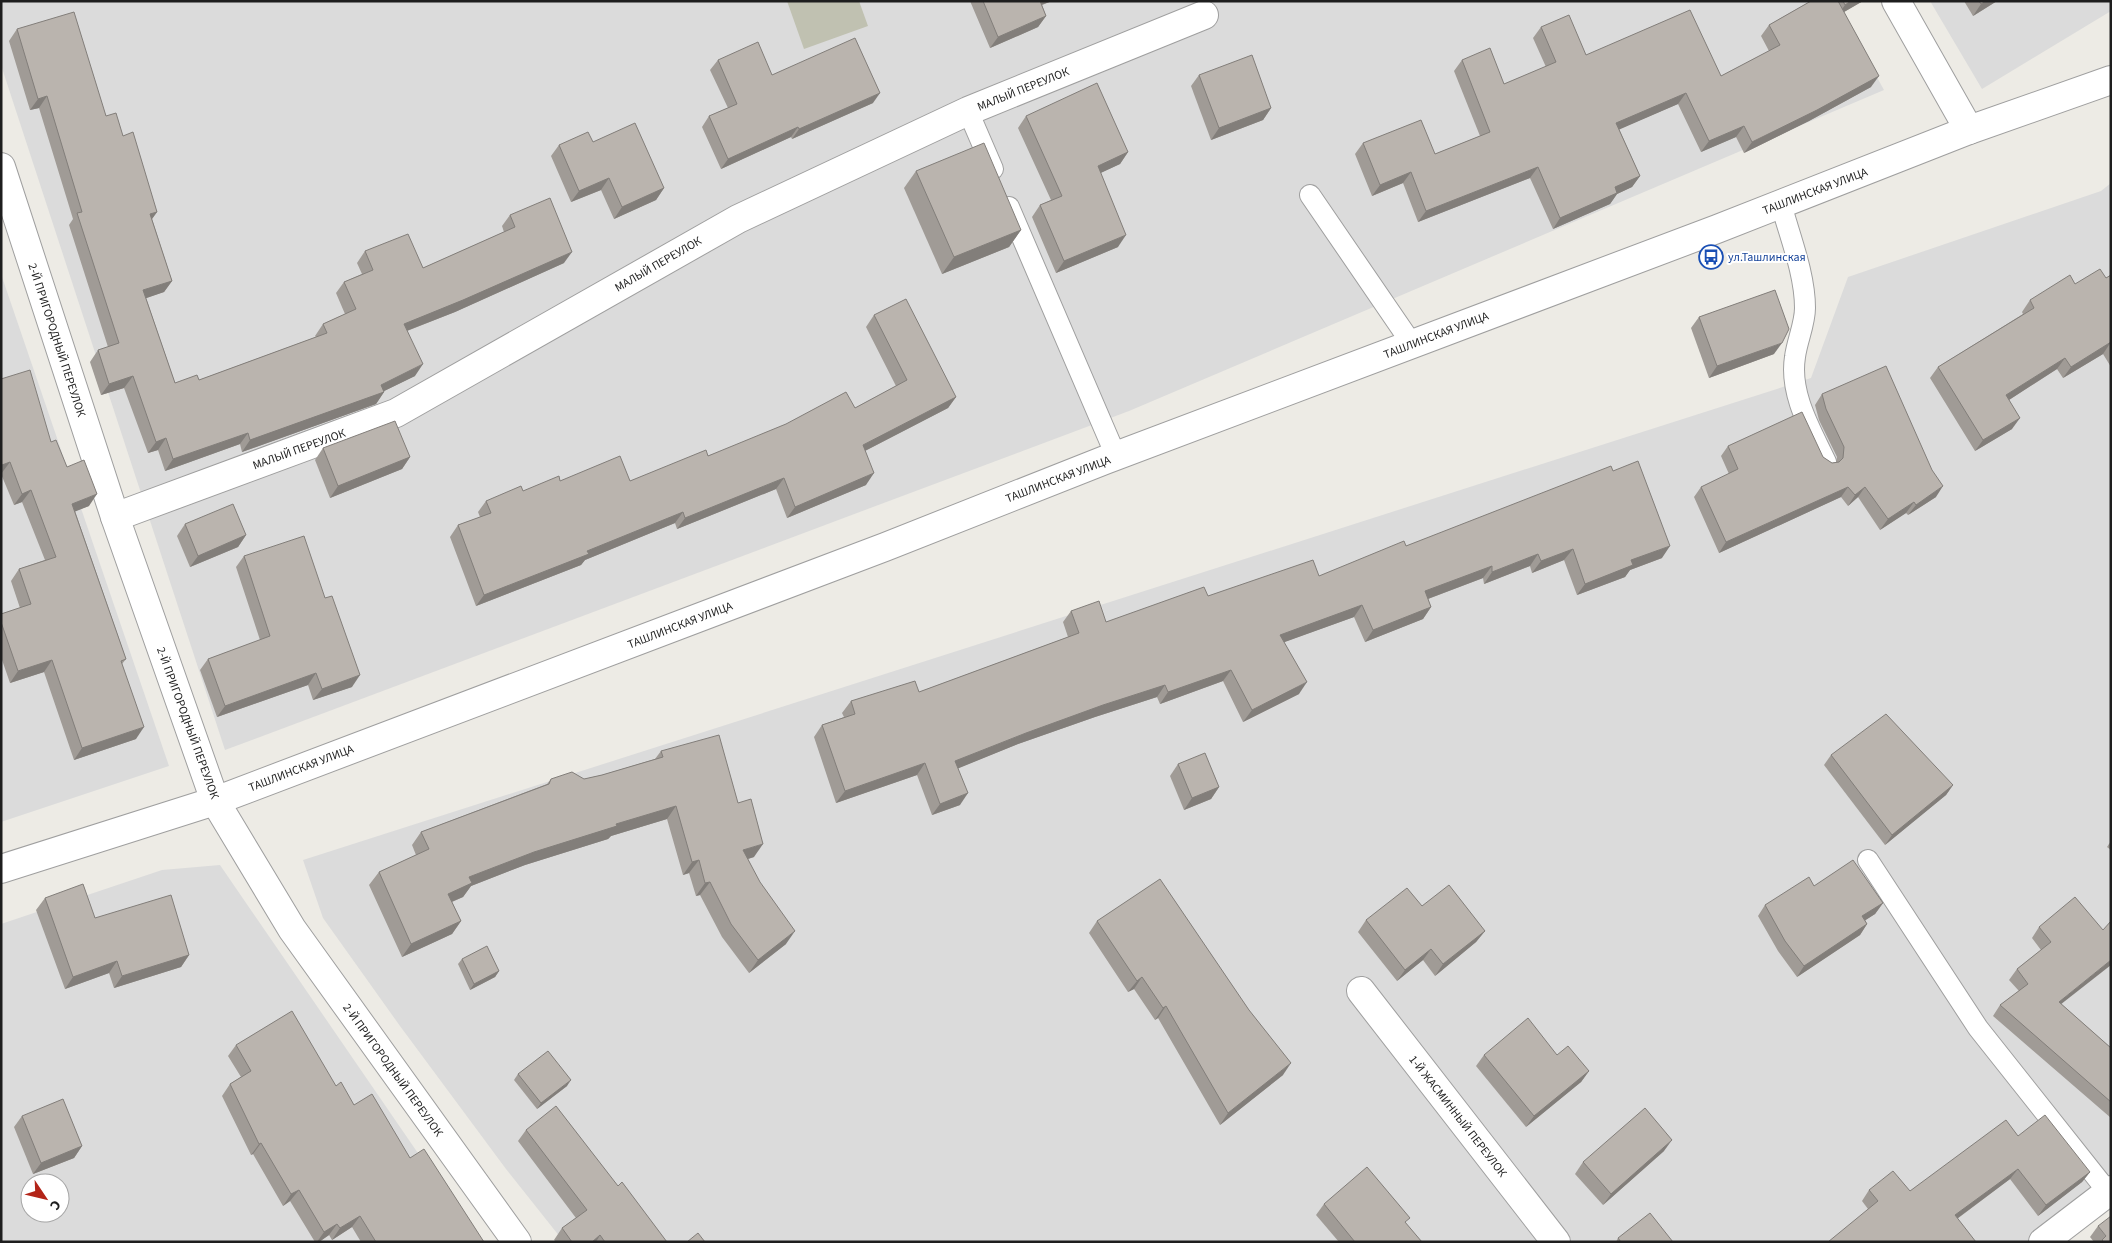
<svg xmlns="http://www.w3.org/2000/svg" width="2112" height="1243" viewBox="0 0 2112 1243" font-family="'Source Sans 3',sans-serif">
	<rect width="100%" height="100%" fill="#edebe5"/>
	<!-- residential -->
	<g fill="#dbdbdb" fill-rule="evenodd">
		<polygon points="1,1 1835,1 1884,90 1129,411 225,750 1,65"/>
		<polygon points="1930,1 2111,1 2111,11 1982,89"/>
		<polygon points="2111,183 2111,1185 2034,1242 564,1242 506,1169 400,1026 323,918 303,860 1811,378 1848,277 2101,191"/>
		<polygon points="1,274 169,766 1,822"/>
		<path d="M220,865L479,1242H1V924L162,870ZM30,1183H60V1213H30Z"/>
	</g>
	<!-- construction -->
	<polygon fill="#c0c1b1" points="787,1 859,1 868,26 804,49"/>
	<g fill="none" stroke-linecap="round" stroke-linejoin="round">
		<!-- lane casing -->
		<g stroke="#9f9f9f" stroke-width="22">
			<g id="lane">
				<polyline points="968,111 993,169"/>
				<polyline points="1310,195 1412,344"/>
				<path d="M1781,204C1790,237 1805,274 1805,308C1805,324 1797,341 1795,357C1789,394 1811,430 1826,462"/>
				<polyline points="1009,207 1116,456"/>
				<polyline points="1868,860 1978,1028 2108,1192"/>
			</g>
		</g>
		<!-- street casing -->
		<g stroke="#9f9f9f" stroke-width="30">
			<g id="street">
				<polyline points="1896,1 1969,130"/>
				<polyline points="1,167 115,517 215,801 292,929 517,1242"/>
				<polyline points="115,517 396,413 738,219 968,111 1204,15"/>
				<polyline points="1,869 215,801 885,547 1105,460 1717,229 1969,130 2111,80"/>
				<polyline points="1361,991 1556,1242"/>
				<polyline points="2043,1242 2111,1190"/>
			</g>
		</g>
		<!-- lane -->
		<use href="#lane" stroke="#fff" stroke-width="20"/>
		<!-- street -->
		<use href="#street" stroke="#fff" stroke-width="28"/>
	</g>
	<!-- wall -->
	<g fill="#a09b96">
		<polygon points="970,1 1052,1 1042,5 1046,16 1038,27 990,48"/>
		<polygon points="1811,1 1863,1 1844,12 1871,87 1809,121 1744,153 1736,137 1701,152 1678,104 1619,129 1640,176 1632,187 1617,194 1610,204 1553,229 1530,178 1418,222 1403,183 1372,196 1355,154 1363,143 1435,154 1480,136 1454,71 1462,60 1504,84 1546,67 1533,38 1541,27 1586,55 1721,76 1769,51 1761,36 1769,25"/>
		<polygon points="1964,1 1997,1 1973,16"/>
		<polygon points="17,29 106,116 123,136 157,212 152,219 172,281 164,292 146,298 175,383 199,380 316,337 315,336 323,324 345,314 336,293 344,282 362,274 357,263 365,251 423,268 504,232 502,226 510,215 564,263 455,312 407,331 415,376 384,391 384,392 376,404 242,452 240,444 165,471 158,450 148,453 124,388 101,395 90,362 98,350 108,347 69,225 73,219 39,108 30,110 9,41"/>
		<polygon points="718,60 772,75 873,103 792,139 791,137 721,169 702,127 709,116 728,108 710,70"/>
		<polygon points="1199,75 1271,108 1263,120 1211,140 1191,86"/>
		<polygon points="1026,116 1128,152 1120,164 1100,173 1118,247 1056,273 1032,217 1040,205 1051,200 1018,128"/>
		<polygon points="593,142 664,188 656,200 614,219 601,190 571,202 551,156 559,145"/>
		<polygon points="916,171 1021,230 1009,247 942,274 904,188"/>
		<polygon points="2111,275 2111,367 2103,354 2063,378 2057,369 2009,400 2012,429 1975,451 1930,378 1938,367 2023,314 2022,312 2030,300 2075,284 2106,278"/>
		<polygon points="874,315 956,397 948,408 865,451 866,485 787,518 776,489 677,529 675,523 585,560 581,565 476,606 450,537 458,525 480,517 478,512 486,501 560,481 630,481 855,408 896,386 866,327"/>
		<polygon points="1699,317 1774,354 1709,378 1691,328"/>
		<polygon points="1,379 51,442 67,467 89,506 75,511 126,659 122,664 136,739 74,760 44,672 10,683 1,657 1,614 20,608 11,581 19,569 45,560 22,502 14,505 1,474"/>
		<polygon points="1822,394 1936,497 1908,515 1906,513 1880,530 1858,497 1848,506 1841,497 1719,553 1694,497 1701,487 1729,474 1721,456 1728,446 1823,457 1832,463 1836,462 1837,457 1819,420 1815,405"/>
		<polygon points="323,448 410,457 402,469 330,498 315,460"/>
		<polygon points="1613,471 1662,558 1630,570 1625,577 1577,595 1564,560 1532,573 1530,566 1484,584 1483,578 1428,599 1431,607 1423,619 1365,642 1354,617 1284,642 1299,694 1243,722 1223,681 1160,704 1157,697 1095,717 1018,744 958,768 960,805 932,815 917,775 836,803 814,737 822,725 844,717 842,713 851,701 919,692 1068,637 1063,622 1071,611 1106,622 1208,596 1319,576 1406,546"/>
		<polygon points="185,524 246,535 238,547 190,567 177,536"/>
		<polygon points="244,556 352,687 313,700 308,685 217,717 200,670 208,659 260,640 236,567"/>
		<polygon points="661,751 754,857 748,859 786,944 749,973 722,937 700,895 696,896 689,873 683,875 667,819 611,836 608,839 525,865 471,886 463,897 452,902 461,921 452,934 402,957 369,885 379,872 416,855 412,845 421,832 547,784 551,779 584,779 602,775 655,759"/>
		<polygon points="1831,755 1953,785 1946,795 1885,845 1824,765"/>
		<polygon points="1178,764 1219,787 1211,799 1184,810 1170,776"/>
		<polygon points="2111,841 2111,850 2107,847"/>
		<polygon points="1814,886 1883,903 1875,914 1865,920 1867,924 1860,935 1797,977 1778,951 1758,916 1765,905"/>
		<polygon points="45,898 95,918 189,955 181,967 114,988 109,973 65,989 36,910"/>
		<polygon points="1422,906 1485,931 1476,942 1435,976 1423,960 1397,981 1358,932 1366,920"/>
		<polygon points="1097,921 1283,1075 1220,1125 1158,1018 1155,1020 1134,989 1128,992 1089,933"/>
		<polygon points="2039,927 2103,930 2061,1004 2111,1048 2111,1118 1993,1016 2000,1005 2019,991 2009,980 2017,969 2041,950 2032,938"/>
		<polygon points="462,959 499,971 495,977 470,990 458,964"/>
		<polygon points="236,1045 336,1086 354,1105 410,1158 484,1242 361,1242 352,1227 332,1240 329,1235 319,1242 315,1242 290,1201 283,1206 253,1154 251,1155 222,1096 230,1084 241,1077 228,1056"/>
		<polygon points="1484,1055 1557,1055 1589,1071 1581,1082 1526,1127 1476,1066"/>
		<polygon points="518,1074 567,1086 537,1109 514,1080"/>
		<polygon points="22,1116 82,1146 74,1158 33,1174 14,1127"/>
		<polygon points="526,1130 618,1186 667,1242 556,1242 554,1240 562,1228 576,1218 518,1141"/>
		<polygon points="2018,1136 2090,1172 2082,1182 2038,1216 2010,1179 1957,1219 1868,1209 1862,1201 1869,1190 1910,1191"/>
		<polygon points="1664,1151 1603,1205 1575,1174 1583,1162"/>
		<polygon points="1324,1204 1406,1224 1422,1242 1339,1242 1316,1215"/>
		<polygon points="2098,1226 2111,1242 2094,1242 2090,1237"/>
		<polygon points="1618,1238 1673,1242 1616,1242"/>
	</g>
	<!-- shaded-wall -->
	<g fill="#827e7a">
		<polygon points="1036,1 1052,1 1030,9"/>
		<polygon points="1851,1 1863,1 1837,16 1845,5"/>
		<polygon points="1986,1 1997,1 1973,16 1981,4"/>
		<polygon points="1046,16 1038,27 990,48 998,37"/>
		<polygon points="1879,76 1871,87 1809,121 1744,153 1752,142"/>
		<polygon points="880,93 873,103 792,139 799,129"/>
		<polygon points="1686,93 1678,104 1609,134 1616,123"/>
		<polygon points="47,96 39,108 30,110 38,99"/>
		<polygon points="1271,108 1263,120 1211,140 1219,128"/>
		<polygon points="1744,126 1736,137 1701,152 1709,141"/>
		<polygon points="798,127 791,137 721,169 728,159"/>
		<polygon points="1128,152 1120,164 1090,178 1098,166"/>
		<polygon points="1538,167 1530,178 1418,222 1426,211"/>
		<polygon points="1411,172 1403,183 1372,196 1380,185"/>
		<polygon points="1640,176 1632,187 1617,194 1610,204 1553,229 1560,218 1615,187"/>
		<polygon points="609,178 601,190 571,202 579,191"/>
		<polygon points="664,188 656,200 614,219 622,207"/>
		<polygon points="157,212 149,223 150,214"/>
		<polygon points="1021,230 1009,247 942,274 954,257"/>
		<polygon points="1126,235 1118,247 1056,273 1064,261"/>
		<polygon points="572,252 564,263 455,312 396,335 404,324"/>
		<polygon points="172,281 164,292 135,302 143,290"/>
		<polygon points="2111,342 2103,354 2063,378 2071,367"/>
		<polygon points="1782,343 1774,354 1709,378 1717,366"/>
		<polygon points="2065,358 2057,369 1998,407 2006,395"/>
		<polygon points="423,364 415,376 376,395 384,392 376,404 242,452 250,440 381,385"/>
		<polygon points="133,376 124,388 101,395 109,384"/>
		<polygon points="956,397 948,408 855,456 863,445"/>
		<polygon points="2020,418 2012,429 1975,451 1983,440"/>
		<polygon points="248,433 240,444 165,471 173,459"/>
		<polygon points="166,438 158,450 148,453 156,442"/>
		<polygon points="410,457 402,469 330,498 338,486"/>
		<polygon points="10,462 1,474 1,466 2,465"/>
		<polygon points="874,473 866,485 787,518 795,507"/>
		<polygon points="784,478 776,489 677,529 685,518"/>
		<polygon points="1943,486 1936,497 1908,515 1916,505"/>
		<polygon points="1848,487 1841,497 1719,553 1726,542"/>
		<polygon points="1865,487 1858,497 1848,506 1855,495"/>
		<polygon points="31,490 22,502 14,505 22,494"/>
		<polygon points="97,494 89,506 64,516 72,504"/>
		<polygon points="1914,502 1906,513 1880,530 1888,519"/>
		<polygon points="683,512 675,523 585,560 581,565 476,606 484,595 587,551"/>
		<polygon points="246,535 238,547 190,567 198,556"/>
		<polygon points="1670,546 1662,558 1630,570 1625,577 1577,595 1585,584 1631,560"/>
		<polygon points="1573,549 1564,560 1532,573 1541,561"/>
		<polygon points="1538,554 1530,566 1484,584 1492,572"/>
		<polygon points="1492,566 1483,578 1417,603 1425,591"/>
		<polygon points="1362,605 1354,617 1271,647 1280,635"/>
		<polygon points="1431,607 1423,619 1365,642 1373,630"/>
		<polygon points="52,660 44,672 10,683 18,671"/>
		<polygon points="1231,670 1223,681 1160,704 1168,692"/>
		<polygon points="316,673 308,685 217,717 225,706"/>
		<polygon points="360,675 352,687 313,700 322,689"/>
		<polygon points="1307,682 1299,694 1243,722 1252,710"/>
		<polygon points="1165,685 1157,697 1095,717 1018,744 947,773 955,761 1026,733 1103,705"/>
		<polygon points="144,727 136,739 74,760 82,748"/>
		<polygon points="925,763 917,775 836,803 845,791"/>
		<polygon points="1953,785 1946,795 1885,845 1892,835"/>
		<polygon points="1219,787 1211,799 1184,810 1192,798"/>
		<polygon points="968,793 960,805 932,815 940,804"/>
		<polygon points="676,806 667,819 611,836 608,839 525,865 471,886 463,897 439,907 448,894 469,877 534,852 616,824"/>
		<polygon points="763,844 754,857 734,863 743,850"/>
		<polygon points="699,860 689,873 683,875 692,862"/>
		<polygon points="710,882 700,895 696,896 705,883"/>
		<polygon points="1883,903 1875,914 1855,927 1862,916"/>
		<polygon points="461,921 452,934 402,957 411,944"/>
		<polygon points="1867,924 1860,935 1797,977 1804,966"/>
		<polygon points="795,931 786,944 749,973 758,960"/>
		<polygon points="1485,931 1476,942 1435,976 1443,964"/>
		<polygon points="1431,949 1423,960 1397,981 1405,970"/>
		<polygon points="189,955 181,967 114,988 122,976"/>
		<polygon points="2111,960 2111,965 2051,1012 2059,1002"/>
		<polygon points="117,961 109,973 65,989 73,977"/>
		<polygon points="499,971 495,977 470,990 474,984"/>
		<polygon points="1142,977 1134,989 1128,992 1137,981"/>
		<polygon points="1166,1006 1158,1018 1155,1020 1163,1008"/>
		<polygon points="1291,1063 1283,1075 1220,1125 1228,1113"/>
		<polygon points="1589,1071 1581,1082 1526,1127 1534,1116"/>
		<polygon points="571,1080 567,1086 537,1109 541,1103"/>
		<polygon points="1672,1140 1664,1151 1603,1205 1611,1194"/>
		<polygon points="261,1143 253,1154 251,1155 259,1144"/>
		<polygon points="82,1146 74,1158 33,1174 41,1163"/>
		<polygon points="2018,1169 2010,1179 1947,1226 1955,1215"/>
		<polygon points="2090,1172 2082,1182 2038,1216 2046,1205"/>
		<polygon points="299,1190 290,1201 283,1206 291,1194"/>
		<polygon points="360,1216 352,1227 332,1240 340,1228"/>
		<polygon points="337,1224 329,1235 319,1242 317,1242 324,1232"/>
		<polygon points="600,1235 596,1242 592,1242"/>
	</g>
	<!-- building -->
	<g fill="#bab4ae" stroke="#827e7a">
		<polygon points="983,1 1040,1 1046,16 998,37"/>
		<polygon points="1811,1 1838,1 1879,76 1817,110 1752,142 1744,126 1709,141 1686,93 1616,123 1640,176 1615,187 1617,193 1560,218 1538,167 1426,211 1411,172 1380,185 1363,143 1421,120 1435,154 1490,132 1462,60 1490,48 1504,84 1556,62 1541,27 1569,15 1586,55 1690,10 1721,76 1780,45 1769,25"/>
		<polygon points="1843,1 1851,1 1845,5"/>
		<polygon points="1979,1 1986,1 1981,4"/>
		<polygon points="74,12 106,116 116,113 123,136 133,132 157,212 150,214 172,281 143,290 175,383 197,375 199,380 327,333 323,324 356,309 344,282 373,270 365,251 408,234 423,268 515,227 510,215 550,198 572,252 463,300 404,324 423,364 381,385 384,392 250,440 248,433 173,459 166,438 156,442 133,376 109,384 98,350 119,343 77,213 82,212 47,96 38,99 17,29"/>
		<polygon points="855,38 880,93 799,129 798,127 728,159 709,116 737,104 718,60 758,42 772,75"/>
		<polygon points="1252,55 1271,108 1219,128 1199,75"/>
		<polygon points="1097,83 1128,152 1098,166 1126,235 1064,261 1040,205 1062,196 1026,116"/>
		<polygon points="635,123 664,188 622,207 609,178 579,191 559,145 588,132 593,142"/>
		<polygon points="984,143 1021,230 954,257 916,171"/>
		<polygon points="2100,269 2106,278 2111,275 2111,342 2071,367 2065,358 2006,395 2020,418 1983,440 1938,367 2034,308 2030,300 2070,275 2075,284"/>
		<polygon points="1775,290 1789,329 1782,343 1717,366 1699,317"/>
		<polygon points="906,299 956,397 863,445 874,473 795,507 784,478 685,518 683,512 587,551 589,554 484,595 458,525 491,513 486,501 521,486 523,491 559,476 560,481 620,456 630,481 706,450 708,456 786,424 846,392 855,408 907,380 874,315"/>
		<polygon points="1886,366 1932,470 1943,486 1916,505 1914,502 1888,519 1865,487 1855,495 1848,487 1726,542 1701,487 1738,469 1728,446 1802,412 1823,457 1832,463 1839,462 1843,458 1844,447 1826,409 1822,394"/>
		<polygon points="30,370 51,442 56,440 67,467 84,460 97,494 72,504 126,659 121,661 144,727 82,748 52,660 18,671 1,622 1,614 31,604 19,569 56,557 31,490 22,494 10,462 2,465 1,463 1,379"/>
		<polygon points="395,421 410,457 338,486 323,448"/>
		<polygon points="1638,461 1670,546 1631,560 1633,565 1585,584 1573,549 1541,561 1538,554 1492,572 1492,566 1425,591 1431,607 1373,630 1362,605 1280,635 1307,682 1252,710 1231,670 1168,692 1165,685 1103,705 1026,733 955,761 968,793 940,804 925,763 845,791 822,725 855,714 851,701 915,681 919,692 1079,633 1071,611 1099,601 1106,622 1204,587 1208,596 1313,560 1319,576 1404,541 1406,546 1611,466 1613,471"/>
		<polygon points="233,504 246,535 198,556 185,524"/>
		<polygon points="304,536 325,598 332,596 360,675 322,689 316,673 225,706 208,659 270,636 244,556"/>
		<polygon points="1886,714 1953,785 1892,835 1831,755"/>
		<polygon points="719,735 738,803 751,799 763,844 743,850 760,882 795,931 758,960 731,924 710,882 705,883 699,860 692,862 676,806 616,824 617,826 534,852 469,877 472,883 448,894 461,921 411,944 379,872 429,849 421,832 549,784 551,779 572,772 584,779 602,775 663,757 661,751"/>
		<polygon points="1205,753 1219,787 1192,798 1178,764"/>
		<polygon points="1853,860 1883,903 1862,916 1867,924 1804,966 1785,941 1765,905 1809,877 1814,886"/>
		<polygon points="1160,879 1249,1010 1291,1063 1228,1113 1166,1006 1163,1008 1142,977 1137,981 1097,921"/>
		<polygon points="83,884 95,918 171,895 189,955 122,976 117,961 73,977 45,898"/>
		<polygon points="1449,885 1485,931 1443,964 1431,949 1405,970 1366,920 1407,888 1422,906"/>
		<polygon points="2075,897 2103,930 2111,921 2111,960 2059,1002 2111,1048 2111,1102 2000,1005 2028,984 2017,969 2051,942 2039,927"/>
		<polygon points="487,946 499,971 474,984 462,959"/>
		<polygon points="292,1011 336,1086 341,1082 354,1105 372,1094 410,1158 424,1149 484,1242 376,1242 360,1216 340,1228 337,1224 324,1232 299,1190 291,1194 261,1143 259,1144 230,1084 251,1071 236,1045"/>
		<polygon points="1528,1018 1557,1055 1568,1046 1589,1071 1534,1116 1484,1055"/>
		<polygon points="548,1051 571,1080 541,1103 518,1074"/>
		<polygon points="63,1099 82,1146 41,1163 22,1116"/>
		<polygon points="556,1106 618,1186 622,1182 667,1242 605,1242 600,1235 592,1242 572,1242 562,1228 587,1210 526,1130"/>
		<polygon points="1645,1108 1672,1140 1611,1194 1583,1162"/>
		<polygon points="2045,1115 2090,1172 2046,1205 2018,1169 1955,1215 1976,1242 1828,1242 1878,1201 1869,1190 1893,1171 1910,1191 2006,1120 2018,1136"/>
		<polygon points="1367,1167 1410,1218 1405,1222 1422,1242 1355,1242 1324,1204"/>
		<polygon points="1650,1213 1673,1242 1621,1242 1618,1238"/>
		<polygon points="2111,1216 2111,1242 2104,1242 2102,1240 2106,1236 2098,1226"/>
		<polygon points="698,1233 705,1242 687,1242"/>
	</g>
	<!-- icons -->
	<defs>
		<g id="bus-ring" transform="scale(1.25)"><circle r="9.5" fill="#fff" stroke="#1a4fb4" stroke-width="1.5"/><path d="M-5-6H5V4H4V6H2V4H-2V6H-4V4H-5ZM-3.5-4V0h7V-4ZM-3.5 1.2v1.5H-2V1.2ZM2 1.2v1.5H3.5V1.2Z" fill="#1a4fb4"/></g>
	</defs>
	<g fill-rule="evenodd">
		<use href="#bus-ring" x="1711" y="257"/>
	</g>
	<g text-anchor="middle" stroke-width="4" stroke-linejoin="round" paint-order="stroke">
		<!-- street labels -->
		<g font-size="12" fill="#1e1e1e" stroke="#fff">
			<text transform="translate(1023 89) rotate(-22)" y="4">МАЛЫЙ ПЕРЕУЛОК</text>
			<text transform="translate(1815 191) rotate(-21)" y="4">ТАШЛИНСКАЯ УЛИЦА</text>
			<text transform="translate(658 264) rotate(-30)" y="4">МАЛЫЙ ПЕРЕУЛОК</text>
			<text transform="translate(1436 335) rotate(-21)" y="4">ТАШЛИНСКАЯ УЛИЦА</text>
			<text transform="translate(57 340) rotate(72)" y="4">2-Й ПРИГОРОДНЫЙ ПЕРЕУЛОК</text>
			<text transform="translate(299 449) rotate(-20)" y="4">МАЛЫЙ ПЕРЕУЛОК</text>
			<text transform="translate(1058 479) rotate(-21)" y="4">ТАШЛИНСКАЯ УЛИЦА</text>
			<text transform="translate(680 625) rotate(-21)" y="4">ТАШЛИНСКАЯ УЛИЦА</text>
			<text transform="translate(188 723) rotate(70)" y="4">2-Й ПРИГОРОДНЫЙ ПЕРЕУЛОК</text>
			<text transform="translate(301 768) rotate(-21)" y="4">ТАШЛИНСКАЯ УЛИЦА</text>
			<text transform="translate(393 1070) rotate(54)" y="4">2-Й ПРИГОРОДНЫЙ ПЕРЕУЛОК</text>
			<text transform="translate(1458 1116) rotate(52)" y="4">1-Й ЖАСМИННЫЙ ПЕРЕУЛОК</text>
		</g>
		<!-- transit labels -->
		<g font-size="12" fill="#164399" stroke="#fff" text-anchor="start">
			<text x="1728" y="261">ул.Ташлинская</text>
		</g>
	</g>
	<!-- border -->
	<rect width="2112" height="1243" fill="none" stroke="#1e1e1e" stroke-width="5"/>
	<!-- north arrow -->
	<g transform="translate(45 1198) rotate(125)"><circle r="24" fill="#ffffff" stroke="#a5a5a5"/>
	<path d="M0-4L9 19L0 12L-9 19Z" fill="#b32418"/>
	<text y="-8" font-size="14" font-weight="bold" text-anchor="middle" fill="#1e1e1e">С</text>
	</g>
</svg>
